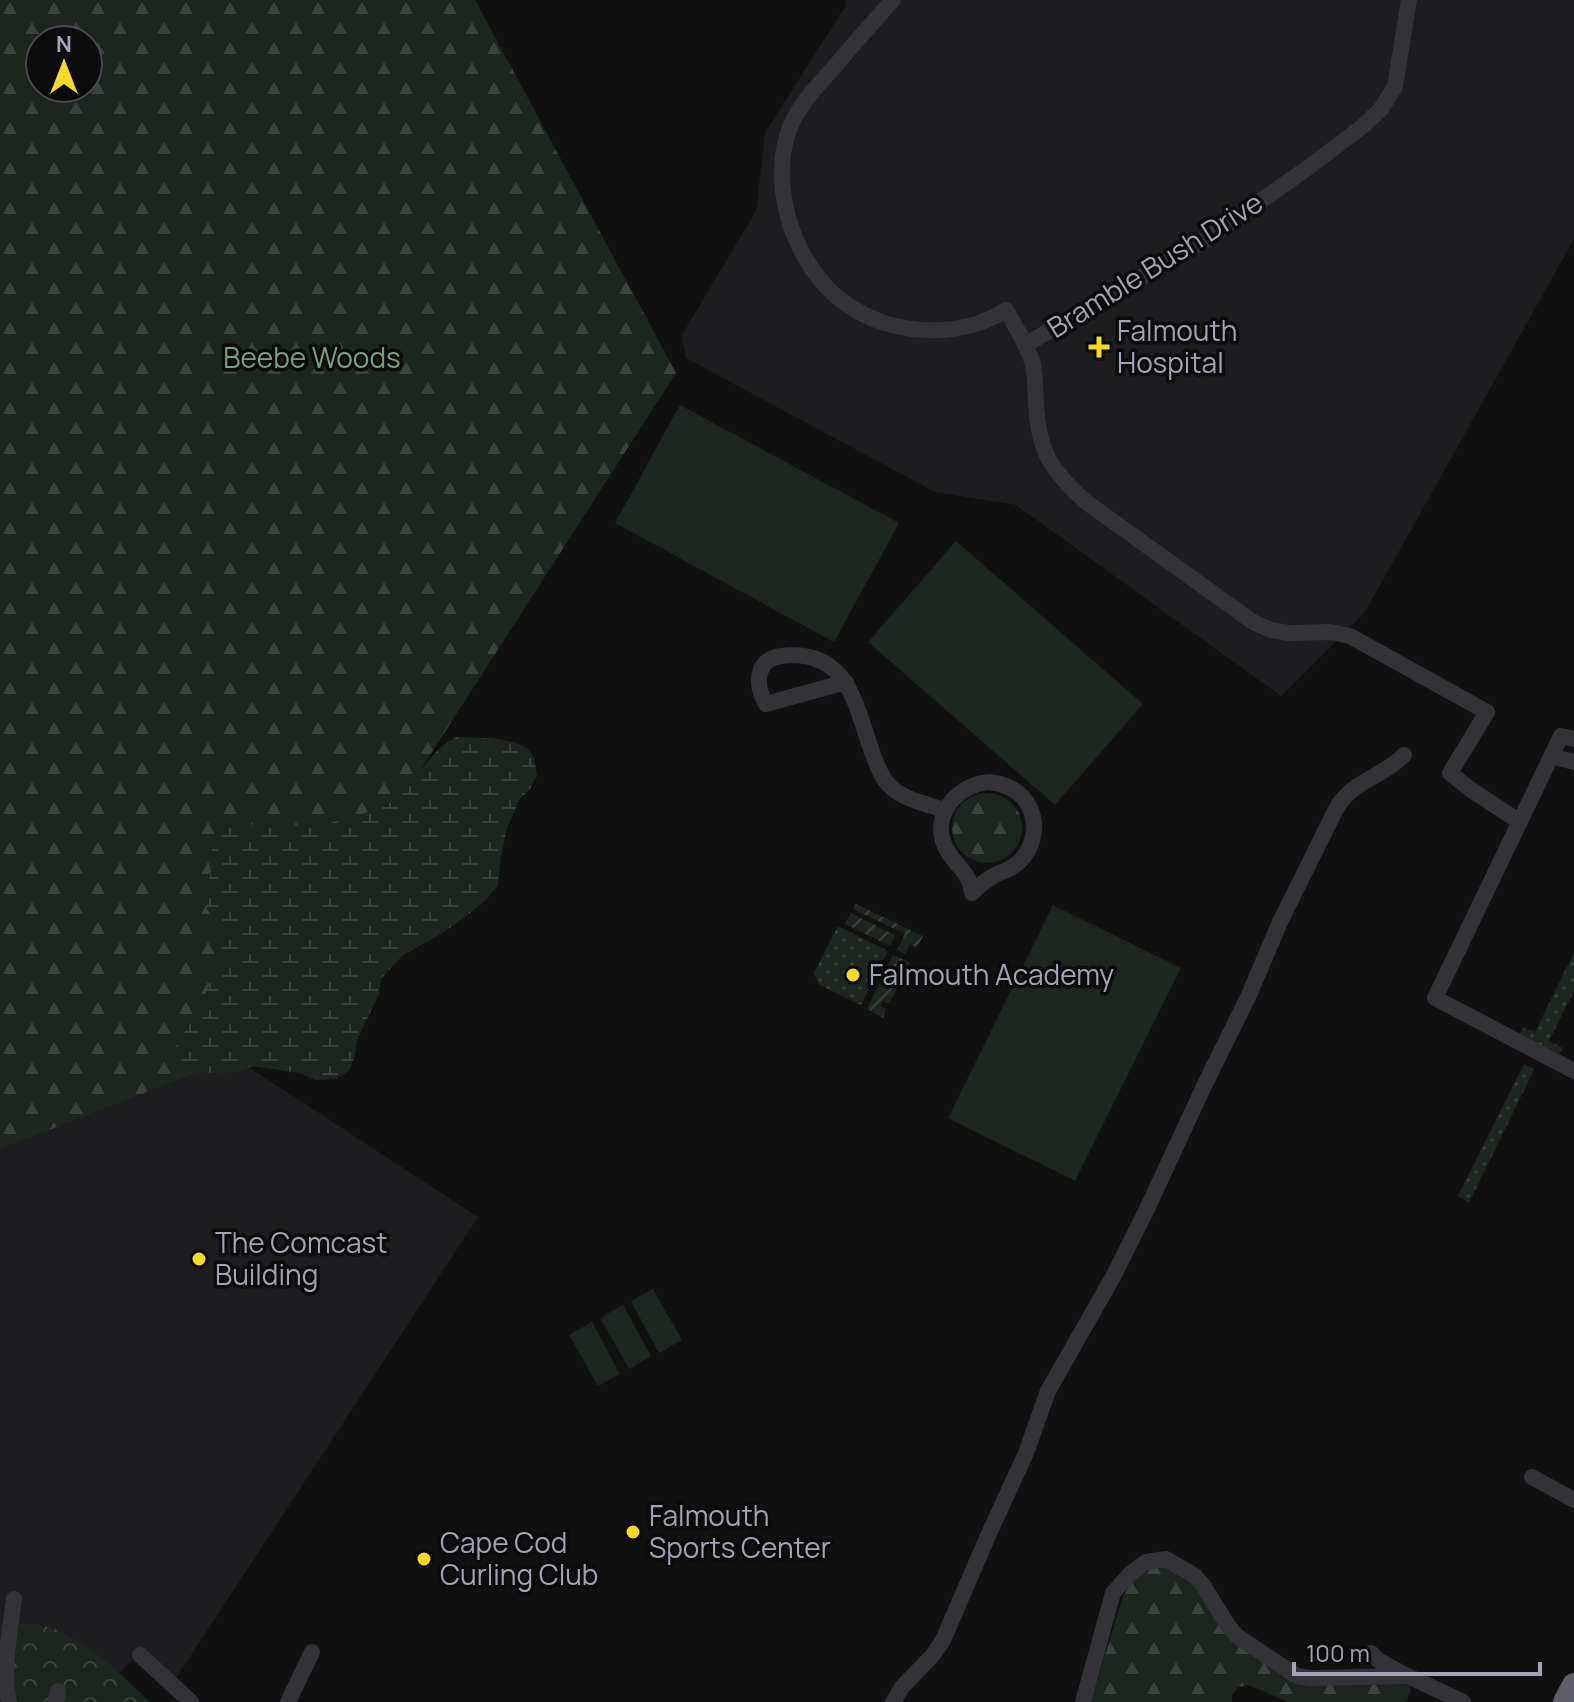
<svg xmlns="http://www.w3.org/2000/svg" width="1574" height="1702" viewBox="0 0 1574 1702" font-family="Manrope,sans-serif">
	<defs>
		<pattern id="grass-dots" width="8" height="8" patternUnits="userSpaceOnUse" patternTransform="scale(2)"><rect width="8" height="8" fill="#1d251f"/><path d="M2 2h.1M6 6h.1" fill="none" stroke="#3b423d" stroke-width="1.8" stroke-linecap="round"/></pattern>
		<pattern id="forest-firs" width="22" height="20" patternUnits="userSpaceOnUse" patternTransform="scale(2)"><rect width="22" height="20" fill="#1d251f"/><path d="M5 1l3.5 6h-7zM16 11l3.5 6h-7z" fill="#3b423d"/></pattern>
		<pattern id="wetland-marsh" width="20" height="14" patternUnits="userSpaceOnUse" patternTransform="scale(2)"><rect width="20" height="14" fill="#1d251f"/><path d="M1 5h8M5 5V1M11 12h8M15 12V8" fill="none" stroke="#3b423d"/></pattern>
		<pattern id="park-crowns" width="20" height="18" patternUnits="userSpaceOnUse" patternTransform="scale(2)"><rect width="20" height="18" fill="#1d251f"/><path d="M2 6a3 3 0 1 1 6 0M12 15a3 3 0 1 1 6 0" fill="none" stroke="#3b423d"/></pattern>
		<pattern id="garden-furrows" width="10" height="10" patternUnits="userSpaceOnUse" patternTransform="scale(2)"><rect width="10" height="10" fill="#1d251f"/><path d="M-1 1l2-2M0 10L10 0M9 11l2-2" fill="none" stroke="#3b423d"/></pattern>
	</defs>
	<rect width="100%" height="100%" fill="#111112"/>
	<!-- built -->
	<g fill="#1d1d1f">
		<polygon points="846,0 1574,0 1574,239 1365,612 1281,696 1016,505 935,492 686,358 682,335 756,211 765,133 846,5"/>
		<polygon points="235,1058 478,1217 176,1678 144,1649 119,1673 74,1639 0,1624 0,1149"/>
	</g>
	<!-- grass -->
	<g fill="url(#grass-dots)">
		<polygon points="838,926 888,951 861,1005 818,984 814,973"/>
		<polygon points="1574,952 1574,991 1549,1041 1563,1048 1559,1055 1519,1036 1523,1028 1535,1032"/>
		<polygon points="1524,1064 1534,1070 1469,1203 1458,1196"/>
	</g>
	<!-- forest -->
	<g fill="url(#forest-firs)" fill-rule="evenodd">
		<path d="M0,0H475L676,373L235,1058L0,1149ZM40,40H88V88H40Z"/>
		<circle cx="987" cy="828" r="35"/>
		<polygon points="1160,1564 1194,1585 1289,1675 1402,1684 1409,1685 1411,1691 1405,1702 1288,1702 1249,1685 1238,1687 1232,1695 1232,1702 1091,1702 1122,1599 1130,1581 1145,1567"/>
	</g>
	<!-- wetland -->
	<path fill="url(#wetland-marsh)" d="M457,737L499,739L516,743L528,749L534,758L537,775L530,789L519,800L507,828L501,856L498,885L487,899L469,914L444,932L402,956L381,979L379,994L357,1040L355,1055L349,1071L336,1079L316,1080L299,1073L253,1066L238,1072L218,1073L193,1072L181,1069L173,1058L174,1050C189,1025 230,958 221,930C219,923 211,916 207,909L213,835L236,824L319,826L360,815L395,801L434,754L447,742Z"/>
	<!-- park -->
	<path fill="url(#park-crowns)" d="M17,1623C27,1624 39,1624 48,1627C86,1639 122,1675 150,1702H0V1624Z"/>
	<!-- garden -->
	<g fill="url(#garden-furrows)">
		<polygon points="856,904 923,936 917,948 910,944 905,954 897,950 905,934 853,909"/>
		<polygon points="851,913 895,935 890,946 845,924"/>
		<polygon points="893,955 910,962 904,975 898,973 895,977 901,981 889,1004 883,1001 880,1006 886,1009 883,1018 867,1009"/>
	</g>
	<!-- pitch -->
	<g fill="#1d251f">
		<polygon points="680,405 899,523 834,642 615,523"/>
		<polygon points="956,541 1143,704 1055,805 868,642"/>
		<polygon points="1053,905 1181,968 1075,1181 948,1118"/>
		<polygon points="653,1289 682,1340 659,1353 631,1301"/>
		<polygon points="623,1305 651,1356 629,1369 600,1318"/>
		<polygon points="592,1322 620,1374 598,1386 569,1335"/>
	</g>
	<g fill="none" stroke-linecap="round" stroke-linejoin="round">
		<!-- minor -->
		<g stroke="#323237" stroke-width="16">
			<path d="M893,0C874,21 855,42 837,64C819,84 796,107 788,133C769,191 796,268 845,303C891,336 958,340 1006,310C1015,326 1026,343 1032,361C1036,374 1035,390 1036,405C1039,453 1051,470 1086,502L1253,622L1271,630L1288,633L1330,632L1350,636L1487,712L1450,773L1470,789L1520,822"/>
			<polyline points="1025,345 1205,240 1309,167 1363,126 1381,109 1395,86 1409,0"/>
			<path d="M846,682L766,704C755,686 755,659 781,656C848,648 855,704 872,752C877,764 880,776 889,785C903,800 927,804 945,810"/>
			<polyline points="1574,739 1561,736 1435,998 1574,1071"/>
			<polyline points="1552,756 1574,762"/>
			<path d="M989,782C1006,784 1022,791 1030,808C1040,831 1031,857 1009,869C1004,872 997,873 992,877C984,881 978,887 972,893C970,872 957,868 947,850C929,818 955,785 989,782Z"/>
			<polyline points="1532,1477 1574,1500"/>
			<polyline points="1371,1653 1378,1660 1407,1676"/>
			<polyline points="140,1655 191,1702"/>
			<path d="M9,1702C2,1668 10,1633 14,1599"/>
			<polyline points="56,1702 58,1691"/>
			<polyline points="288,1702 312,1652"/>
			<path d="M893,1702L902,1687L933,1655L943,1640L987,1538L1026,1453L1048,1391L1114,1275L1146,1211L1205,1084L1249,995L1280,922L1336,809C1351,781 1383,777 1404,755"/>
			<polyline points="1083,1702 1113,1593 1130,1574 1146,1562 1166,1559 1195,1576 1203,1585 1227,1624 1237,1636 1297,1676 1311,1678 1408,1676 1463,1702"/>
		</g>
		<!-- highway -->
		<polyline stroke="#5d5e68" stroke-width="24" points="1565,1702 1574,1685"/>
	</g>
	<!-- markers -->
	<g fill="#f5d926" stroke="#0c0c0d" stroke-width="3">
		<path d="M1095 335h8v8h8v8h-8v8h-8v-8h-8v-8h8z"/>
		<circle cx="853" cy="975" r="8"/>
		<circle cx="199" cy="1259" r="8"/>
		<circle cx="633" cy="1532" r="8"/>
		<circle cx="424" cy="1559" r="8"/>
	</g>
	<g text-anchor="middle" stroke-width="7" stroke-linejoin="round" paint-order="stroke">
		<!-- street labels -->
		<g font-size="28" fill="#a2a3b3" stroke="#0c0c0d">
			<text transform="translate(1155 265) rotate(-32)" y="10">Bramble Bush Drive</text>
		</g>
		<!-- poi labels -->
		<g font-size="28" fill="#a2a3b3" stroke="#0c0c0d" text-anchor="start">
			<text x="1117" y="341">Falmouth<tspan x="1117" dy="32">Hospital</tspan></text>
			<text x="869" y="985">Falmouth Academy</text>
			<text x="215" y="1253">The Comcast<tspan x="215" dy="32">Building</tspan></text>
			<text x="649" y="1526">Falmouth<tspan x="649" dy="32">Sports Center</tspan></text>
			<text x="440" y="1553">Cape Cod<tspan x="440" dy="32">Curling Club</tspan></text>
		</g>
		<!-- park labels -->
		<g font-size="28" fill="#789f82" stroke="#0c0c0d">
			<text x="312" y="368">Beebe Woods</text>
		</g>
	</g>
	<!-- north arrow -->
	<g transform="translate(64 64)"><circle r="38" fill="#0c0c0d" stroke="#48484f" stroke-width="2"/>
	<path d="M0-6L14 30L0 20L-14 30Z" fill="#f5d926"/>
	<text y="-12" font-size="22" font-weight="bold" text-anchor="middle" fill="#a2a3b3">N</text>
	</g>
	<!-- scale -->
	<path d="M1294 1662v12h246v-12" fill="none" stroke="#a2a3b3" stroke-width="4"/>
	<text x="1306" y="1662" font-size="24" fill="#a2a3b3" stroke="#0c0c0d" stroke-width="6" paint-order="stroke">100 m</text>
</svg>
